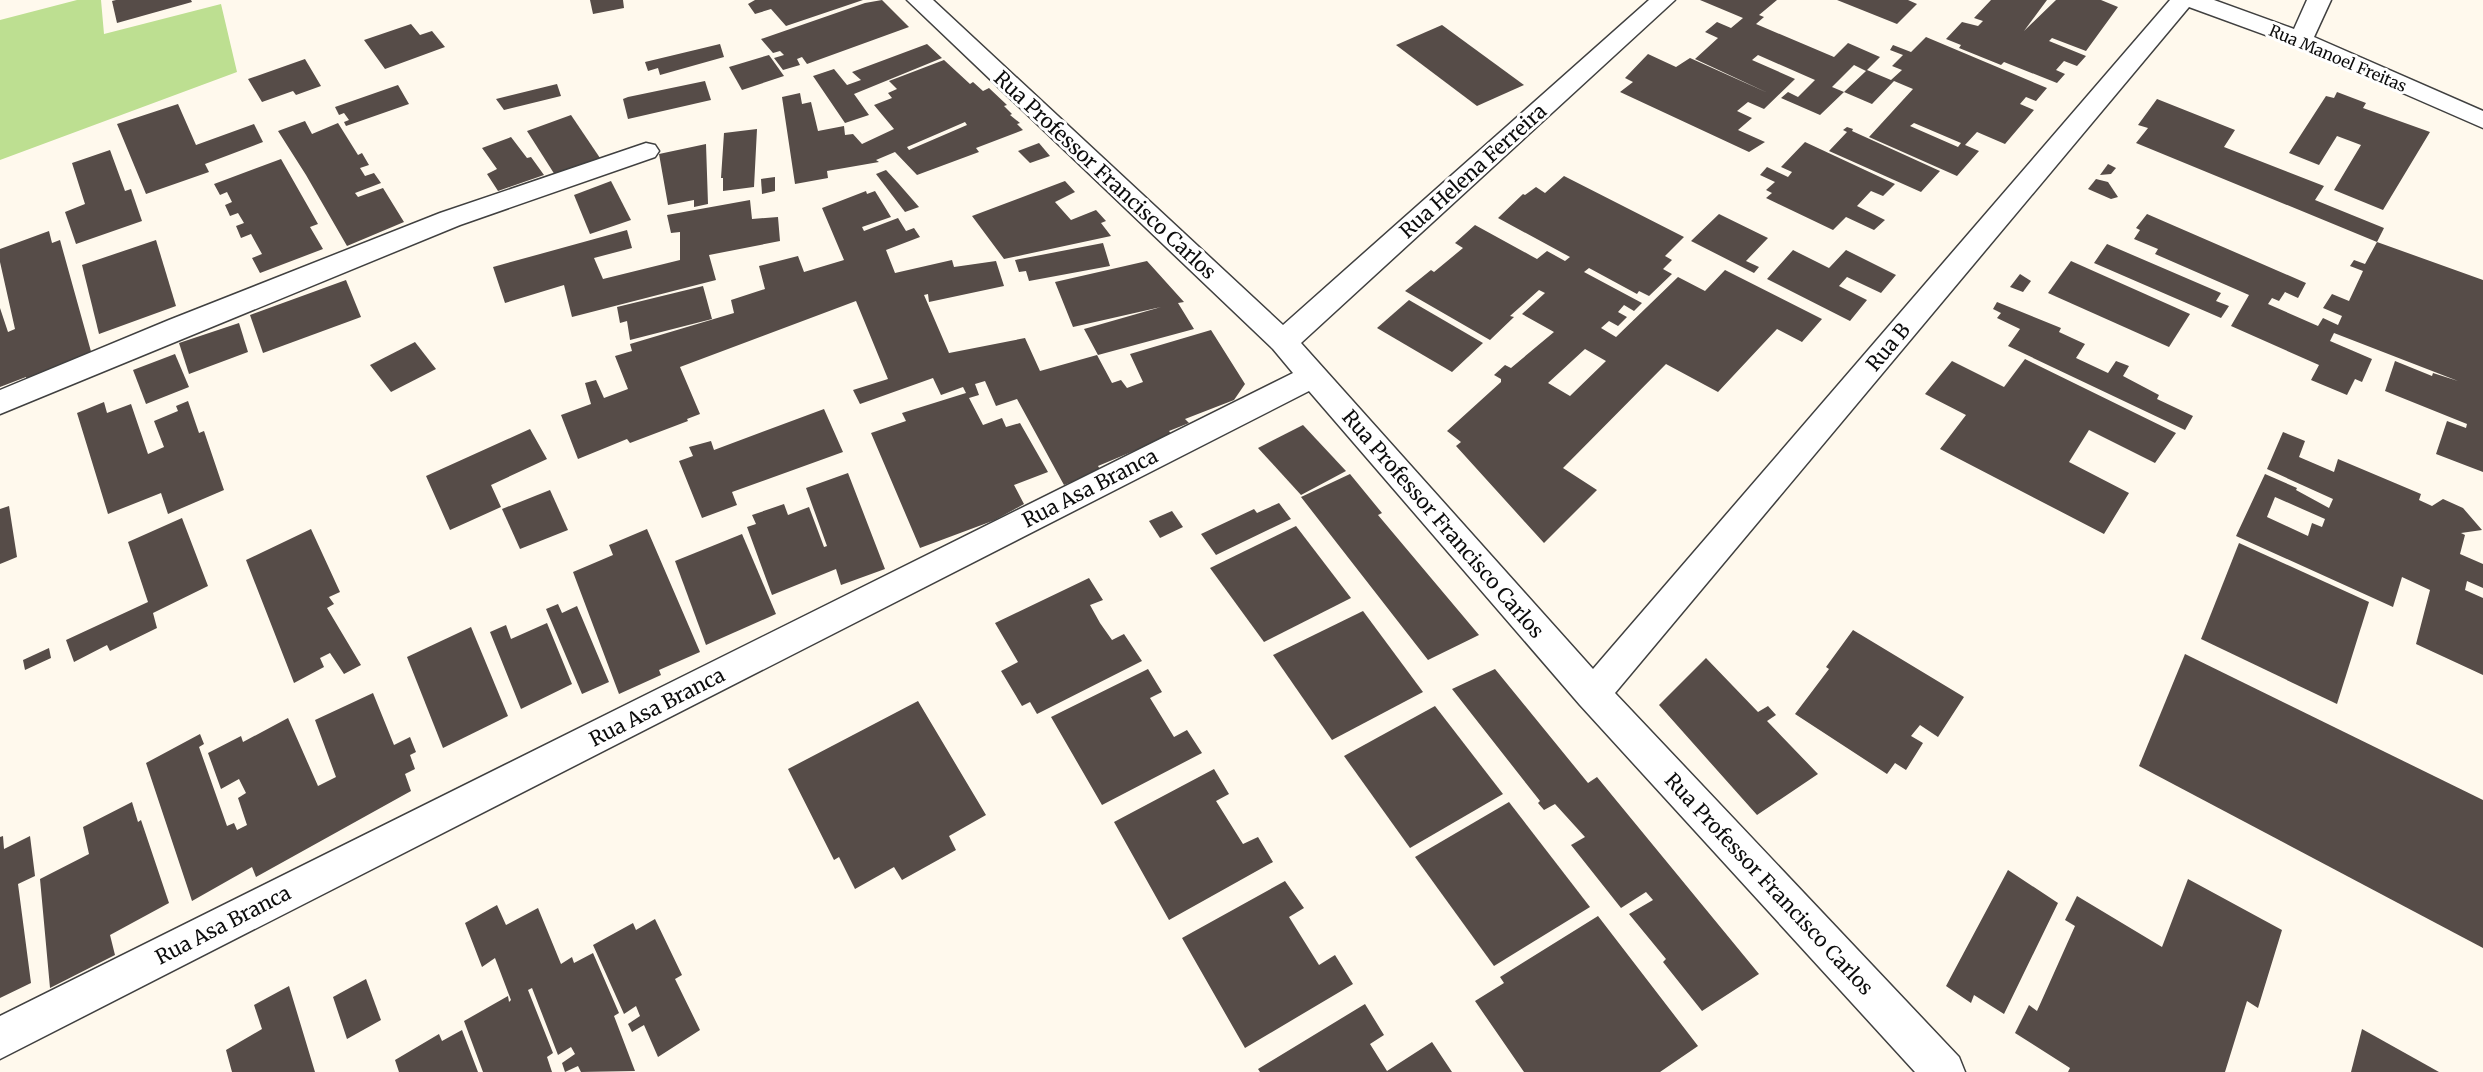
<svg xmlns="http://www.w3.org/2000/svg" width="2483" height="1072" viewBox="0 0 2483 1072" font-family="Merriweather,serif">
	<rect width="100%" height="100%" fill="#fff9ed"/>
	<!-- forest -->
	<polygon fill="#bddf91" points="77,0 101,0 104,34 221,4 237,72 0,160 0,20"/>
	<!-- building -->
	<g fill="#564c48" fill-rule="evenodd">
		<polygon points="116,0 191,0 192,2 117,23 112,1"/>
		<polygon points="590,0 623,0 624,8 593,14"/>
		<polygon points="755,0 863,0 786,26 771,9 755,14 748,4"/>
		<polygon points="882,0 909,27 807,64 802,57 797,59 800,65 783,70 774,58 784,55 780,51 773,53 761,39 865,3"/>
		<path d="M1700,0H1777L1759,15L1764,17L1756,24L1834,57L1848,43L1880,57L1867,70L1891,80L1902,70L1892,66L1903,55L1890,50L1893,45L1911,52L1926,37L2047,88L2036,101L2026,97L2020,104L2034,110L2005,144L1977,132L1965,145L1979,151L1957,176L1869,137L1913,89L1894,81L1872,104L1844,92L1866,71L1854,65L1832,87L1844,92L1820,115L1781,98L1788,92L1798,97L1815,80L1758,55L1752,60L1795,79L1764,109L1748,102L1737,111L1752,118L1738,130L1765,142L1749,152L1620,92L1633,82L1625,78L1648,54L1676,67L1690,58L1768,93L1695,59L1718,38L1705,32L1717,22L1731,28L1743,18ZM1914,123L1961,143L1958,147L1910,126Z"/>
		<polygon points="1837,0 1908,0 1917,4 1897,24"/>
		<polygon points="1991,0 2047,0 2024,31 2056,0 2101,0 2118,7 2086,51 2052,38 2049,41 2086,56 2077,66 2064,61 2056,70 2065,74 2057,83 2004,62 2001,65 1959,48 1961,45 1946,39 1962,22 1978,26 1983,21 1974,18"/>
		<polygon points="411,24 420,35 432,31 445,47 385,69 364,40"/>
		<polygon points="1442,25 1524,85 1477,106 1396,45"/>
		<polygon points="720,44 724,57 660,75 658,68 648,71 645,62"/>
		<polygon points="927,44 942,58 854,94 869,115 845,123 813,76 834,69 847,85 861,80 852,72"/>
		<polygon points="769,55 784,76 742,90 729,67"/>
		<polygon points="305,59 321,86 296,95 293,91 262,102 248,79"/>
		<path d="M944,60L970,84L973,82L983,91L989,88L1007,105L1004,106L1012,114L1010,115L1020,123L1017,124L1023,130L976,148L979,152L917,175L895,152L876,160L879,162L827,171L828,178L795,184L782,97L800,93L802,104L811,102L818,131L844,126L845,135L853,134L862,144L894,129L874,105L892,98L888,93L897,89L889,81ZM965,122L967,125L909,150L907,147Z"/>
		<polygon points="705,81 711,100 628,119 623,99 628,97"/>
		<polygon points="557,84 561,96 504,110 496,99"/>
		<polygon points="398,85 409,104 346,126 344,122 349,120 344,113 339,115 335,107"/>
		<polygon points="2337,92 2366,103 2363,108 2430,132 2383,210 2334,190 2361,145 2337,136 2319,165 2289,153 2326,96 2334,98"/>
		<polygon points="2157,99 2235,130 2224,147 2324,186 2315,200 2384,228 2377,242 2136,143 2148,128 2138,125"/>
		<polygon points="178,104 196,145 254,124 263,142 205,164 209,172 146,194 117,124"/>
		<polygon points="571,115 600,158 555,175 527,131"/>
		<polygon points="305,121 312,134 338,123 358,155 362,153 369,165 360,168 365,176 374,173 381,183 355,193 358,197 383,188 404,222 347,246 306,175 278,131"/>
		<polygon points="1847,127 1853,129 1852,131 1940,171 1921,192 1829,151 1847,132 1843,130"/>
		<polygon points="757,129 754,187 723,191 723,178 721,178 724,133"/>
		<polygon points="511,137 527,158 531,157 544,175 498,191 487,174 497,169 482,148"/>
		<polygon points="1805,142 1895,184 1883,196 1871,191 1857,206 1885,220 1874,230 1846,217 1833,230 1766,198 1772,193 1766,190 1775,182 1760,175 1767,167 1788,177 1792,172 1781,167"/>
		<polygon points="1039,143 1050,156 1030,163 1018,151"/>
		<polygon points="706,144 708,204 694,207 694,200 668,205 659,154"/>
		<polygon points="110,150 125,191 131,189 142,221 76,244 65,212 85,204 72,163"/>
		<polygon points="281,159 318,224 310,227 323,249 260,273 252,258 262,254 257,245 251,234 241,238 236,226 244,223 238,213 230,216 225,205 232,202 227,192 220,195 214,184"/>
		<polygon points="2108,164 2116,168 2111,174 2100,175"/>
		<polygon points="886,170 898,183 919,207 905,212 876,174"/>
		<path d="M1564,176L1684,237L1665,256L1672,260L1663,269L1672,274L1649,296L1639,291L1637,294L1589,268L1584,272L1642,303L1634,311L1624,305L1618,312L1627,317L1618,326L1609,321L1601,328L1616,337L1678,277L1705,291L1725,270L1822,319L1802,342L1777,329L1718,392L1666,364L1563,468L1597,490L1544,543L1456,446L1461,442L1447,431L1501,382V379L1494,375L1505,365L1511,368L1554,332L1522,314L1545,293L1539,290L1510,316L1514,317L1490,340L1405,291L1431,270L1434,272L1463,248L1455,243L1475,225L1537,259L1547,251L1565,261L1570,257L1498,218L1523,194L1525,195L1536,187L1545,193ZM1585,349L1606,361L1570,396L1548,383Z"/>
		<polygon points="775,177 775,191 762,194 761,179"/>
		<polygon points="2096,179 2108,182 2118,197 2111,199 2088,189"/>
		<polygon points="611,181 631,220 590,234 574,195"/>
		<polygon points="1065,181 1075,192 1055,202 1071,220 1096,210 1106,221 1101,223 1111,236 1004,259 972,216"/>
		<polygon points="866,191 867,194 875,191 891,217 862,227 864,231 898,218 906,231 914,228 920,237 886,250 895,273 952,260 954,267 996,261 1004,286 929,302 928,294 924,295 949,353 1025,338 1040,371 1097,355 1112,383 1121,380 1127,388 1143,382 1130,354 1211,330 1245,384 1234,400 1185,419 1189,423 1169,431 1172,435 1098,466 1101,471 1064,485 1017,399 996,406 985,381 975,384 979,395 969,398 983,425 1002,418 1006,427 1020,423 1048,472 1014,485 1024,504 995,520 920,548 871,433 906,421 902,413 966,393 963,387 941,395 933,378 860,404 853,390 888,379 856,301 680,367 700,414 687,419 688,421 630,443 627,439 578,459 561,415 591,404 585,383 596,380 604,398 628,389 615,356 632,351 630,344 734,313 731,300 765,289 759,266 798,256 804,272 844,260 822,208"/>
		<polygon points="750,200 752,219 778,217 780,241 709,255 716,280 572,317 564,285 505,303 493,267 627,230 632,248 594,258 603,279 680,260 680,232 671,233 667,215"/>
		<polygon points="1719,214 1768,238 1746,261 1759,267 1754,273 1691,241"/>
		<polygon points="2147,214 2306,283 2298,298 2285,292 2279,301 2272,298 2268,304 2318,326 2323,318 2338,325 2342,316 2323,308 2332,294 2349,301 2363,271 2350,266 2354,260 2365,264 2377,242 2483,280 2483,472 2436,454 2447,421 2466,428 2467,424 2385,391 2395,361 2432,376 2433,373 2458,381 2334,333 2330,341 2372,359 2362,382 2355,379 2347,395 2311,380 2319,365 2231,326 2249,295 2155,254 2158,249 2134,239 2140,230 2136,228"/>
		<polygon points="49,231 52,243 60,240 92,355 27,380 26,377 0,387 0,308 8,332 15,329 0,262 0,249"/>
		<polygon points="156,240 176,306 99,334 82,265"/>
		<polygon points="1103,243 1110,266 1029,281 1026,271 1019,272 1015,260"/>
		<polygon points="2107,244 2221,293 2216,301 2229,306 2221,318 2094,263"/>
		<polygon points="1793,250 1829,268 1846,250 1896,275 1881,293 1847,277 1839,286 1867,300 1850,321 1767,279"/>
		<polygon points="1147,261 1184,302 1178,303 1194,329 1098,355 1084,329 1161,307 1073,327 1055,282"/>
		<polygon points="2071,261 2190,314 2169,347 2048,293"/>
		<polygon points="2020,274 2031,281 2023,292 2010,287"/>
		<polygon points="346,280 361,317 263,353 250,315"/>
		<polygon points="703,286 712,319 630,340 627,321 620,323 617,307"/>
		<polygon points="1409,300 1483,343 1452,372 1377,328"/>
		<polygon points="1997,302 2061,328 2059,332 2085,344 2076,358 2108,373 2116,361 2129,366 2123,376 2159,395 2157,399 2193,416 2185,430 2008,346 2020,329 1997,318 2001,313 1993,309"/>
		<polygon points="239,323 248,352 189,374 179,343"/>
		<polygon points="415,342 436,369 391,392 370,365"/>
		<polygon points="175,354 189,387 146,404 133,370"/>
		<polygon points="2025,359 2176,433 2155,463 2089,430 2069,462 2129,493 2104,534 1940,449 1966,415 1925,394 1952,361 2004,387"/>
		<polygon points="188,401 199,433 204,431 224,490 168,514 161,493 108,514 77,413 104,402 107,413 131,404 148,454 164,447 154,421 178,411 176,406"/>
		<polygon points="824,409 843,452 732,492 737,505 702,518 679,461 693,456 689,447 711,441 714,450"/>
		<polygon points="1303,425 1346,471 1301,495 1258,448"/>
		<polygon points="530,429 547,459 491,485 501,507 450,530 426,476"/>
		<path d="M2283,432L2305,441L2299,457L2334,472L2338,459L2421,494L2419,500L2432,506L2443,499L2463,508L2482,530L2461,533L2465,535L2460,554L2483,564V588L2467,581L2465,590L2483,598V675L2416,644L2430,590L2402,577L2393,607L2236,536L2265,474L2297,488L2296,490L2329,508L2333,499L2267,469ZM2275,497L2325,519L2322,527L2312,523L2308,536L2267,517Z"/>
		<polygon points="848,473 885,569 841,585 836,569 772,595 747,527 756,524 752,515 784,504 788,515 809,507 824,547 827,546 806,488"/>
		<polygon points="1350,474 1382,513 1378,515 1479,635 1428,660 1301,497"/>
		<polygon points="550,490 568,530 520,549 502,509"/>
		<polygon points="1279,503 1291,519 1216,555 1201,534 1254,509 1257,513"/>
		<polygon points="9,506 17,557 0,564 0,509"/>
		<polygon points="1172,511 1183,527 1160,538 1149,521"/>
		<polygon points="182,518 208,586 153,613 157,628 110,651 107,645 74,662 66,640 148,602 128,542"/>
		<polygon points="1296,526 1351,598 1264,642 1210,568"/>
		<polygon points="311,529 340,592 329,597 334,604 327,608 361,665 344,674 330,653 320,658 324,667 294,683 246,560"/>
		<polygon points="647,529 700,652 659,670 661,675 619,694 573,572 613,555 609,545"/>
		<polygon points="742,534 776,614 706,645 675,561"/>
		<polygon points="2239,543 2369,602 2337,704 2201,639"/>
		<polygon points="1089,578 1103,600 1090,605 1100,623 1112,640 1124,634 1142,661 1037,714 1030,702 1022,706 1001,671 1018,662 995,623"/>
		<polygon points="558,604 562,613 577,606 609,682 582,694 546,609"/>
		<polygon points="1363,611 1423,692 1332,740 1273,655"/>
		<polygon points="547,623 572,684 521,709 490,632 506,625 511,639"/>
		<polygon points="471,627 508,716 443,748 407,657"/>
		<polygon points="1853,630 1964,697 1938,737 1920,725 1911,736 1923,743 1906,770 1895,763 1887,774 1795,714 1829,669 1826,667"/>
		<polygon points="49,648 51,658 25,670 23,660"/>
		<polygon points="2185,654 2483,800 2483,948 2139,766"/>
		<polygon points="1706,658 1758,712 1768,706 1776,715 1767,721 1818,774 1757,815 1659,705"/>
		<polygon points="1148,669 1162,692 1150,698 1174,737 1187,730 1202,753 1102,805 1051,717"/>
		<polygon points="1495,669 1588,783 1597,777 1759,974 1702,1011 1663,962 1666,959 1629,914 1653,900 1646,892 1621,908 1571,845 1585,837 1555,804 1544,810 1538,803 1540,801 1452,689"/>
		<polygon points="373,693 394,745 410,737 416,752 410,755 415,769 405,774 411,791 256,877 252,867 192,901 146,763 200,734 204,744 199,747 227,826 234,823 237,830 247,825 238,798 246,793 239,779 221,789 208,753 241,736 243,742 288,718 318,786 336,777 315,720"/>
		<polygon points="918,701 986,815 949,836 956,850 902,880 894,867 855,889 839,857 834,860 788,769"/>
		<polygon points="1435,706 1503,794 1410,848 1344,756"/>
		<polygon points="1214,769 1229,794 1216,801 1243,844 1258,837 1273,862 1169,920 1114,822"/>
		<polygon points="132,802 138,822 141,820 169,903 110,935 115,955 50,988 40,879 89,854 83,827"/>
		<polygon points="1509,802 1590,907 1494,966 1415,857"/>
		<polygon points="3,836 4,849 30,836 35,876 18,884 31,983 0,998 0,837"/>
		<polygon points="2008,870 2058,903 2004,1014 1974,995 1971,1003 1946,986"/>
		<polygon points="2188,879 2282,930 2258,1008 2247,1001 2225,1072 2068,1072 2070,1068 2015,1033 2029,1005 2037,1011 2075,926 2065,920 2077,896 2162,947"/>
		<polygon points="1285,881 1304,908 1289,917 1319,965 1335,955 1353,984 1245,1048 1182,938"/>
		<polygon points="497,905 506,925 538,908 561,964 572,957 574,963 593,953 619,1013 614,1016 635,1071 581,1072 578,1066 565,1072 562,1063 575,1054 571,1047 558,1055 532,988 528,990 553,1053 547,1057 552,1072 483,1072 464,1021 508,996 509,1002 511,1000 495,958 482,967 465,923"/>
		<polygon points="1598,916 1698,1046 1660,1072 1524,1072 1475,1001 1504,983 1500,977"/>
		<polygon points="655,919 682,975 675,979 700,1030 658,1057 644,1025 632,1032 628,1024 640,1016 636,1006 624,1014 593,945 633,923 636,930"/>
		<polygon points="366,979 381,1020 347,1039 333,997"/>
		<polygon points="289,986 315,1072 232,1072 226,1050 262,1029 254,1005"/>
		<polygon points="1365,1004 1384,1035 1370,1044 1387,1071 1432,1042 1452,1072 1260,1072 1258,1069"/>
		<polygon points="2362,1029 2439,1072 2351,1072"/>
		<polygon points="462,1030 478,1072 399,1072 395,1060 439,1034 442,1041"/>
	</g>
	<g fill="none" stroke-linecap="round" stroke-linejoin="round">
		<!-- minor casing -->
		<g stroke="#404040" stroke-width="3">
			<g id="minor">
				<polygon points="907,0 933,0 1283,325 1649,0 1675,0 1301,343 1593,669 2170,0 2214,0 2294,29 2307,0 2331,0 2314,37 2483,111 2483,128 2293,45 2189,7 1615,693 1959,1057 1965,1072 1915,1072 1580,705 1309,391 0,1059 0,1016 1293,373 1273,349"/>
				<polygon points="646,143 655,145 659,151 655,157 460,225 0,414 0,390 169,320 440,213"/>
			</g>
		</g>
		<!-- minor -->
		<use href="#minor" fill="#fff" fill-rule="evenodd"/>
	</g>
	<g text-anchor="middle" stroke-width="6" stroke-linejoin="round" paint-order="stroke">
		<!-- far-street labels -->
		<g font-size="16" fill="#0d0d0d" stroke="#fff">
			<text transform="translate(2338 58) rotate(23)" y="6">Rua Manoel Freitas</text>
		</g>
		<!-- street labels -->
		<g font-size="20" fill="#0d0d0d" stroke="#fff">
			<text transform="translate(1473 171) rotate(-42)" y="7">Rua Helena Ferreira</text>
			<text transform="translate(1105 175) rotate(43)" y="7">Rua Professor Francisco Carlos</text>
			<text transform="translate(1888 347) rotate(-50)" y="7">Rua B</text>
			<text transform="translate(1090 488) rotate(-27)" y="7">Rua Asa Branca</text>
			<text transform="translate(1443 524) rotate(49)" y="7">Rua Professor Francisco Carlos</text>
			<text transform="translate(657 707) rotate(-27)" y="7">Rua Asa Branca</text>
			<text transform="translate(1769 884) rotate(47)" y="7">Rua Professor Francisco Carlos</text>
			<text transform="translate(223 925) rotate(-27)" y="7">Rua Asa Branca</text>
		</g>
	</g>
</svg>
